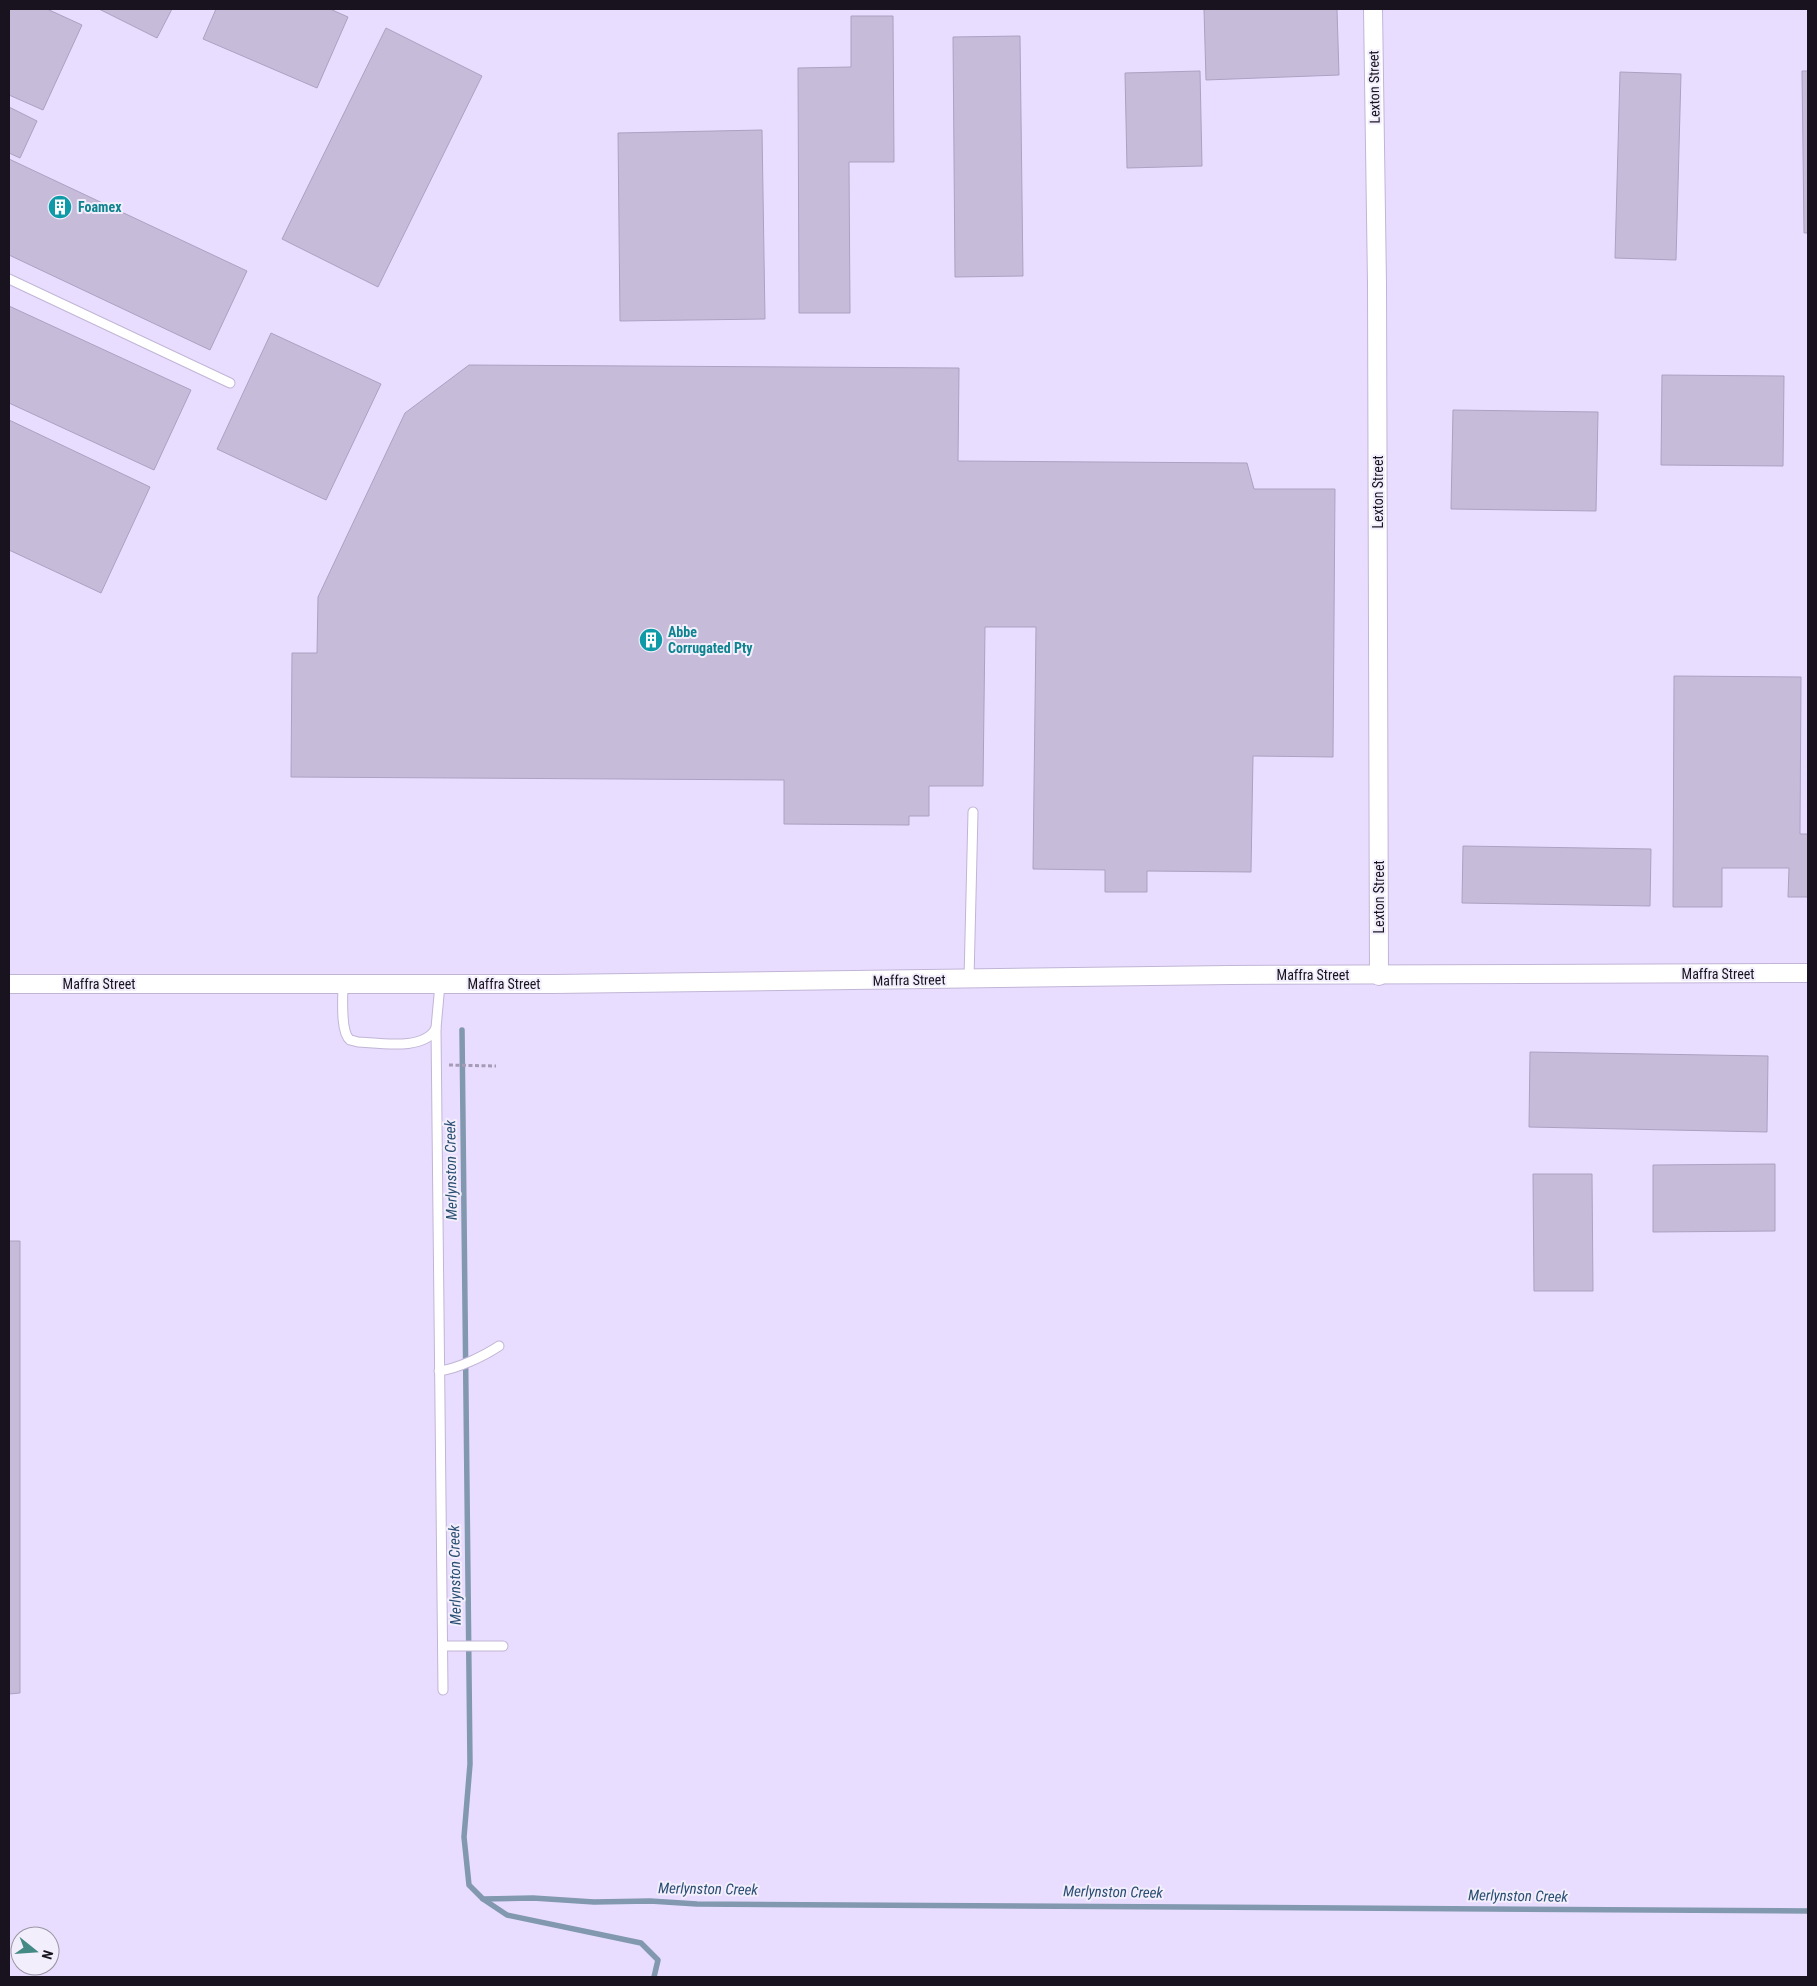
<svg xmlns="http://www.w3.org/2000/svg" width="1817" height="1986" viewBox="0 0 1817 1986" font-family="'Roboto Condensed',sans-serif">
	<rect width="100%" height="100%" fill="#e9ddff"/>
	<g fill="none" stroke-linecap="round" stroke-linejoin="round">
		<!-- stream -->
		<g stroke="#8298af" stroke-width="5.5">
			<polyline points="462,1030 470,1764 464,1837 469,1885 483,1899 533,1898 594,1902 650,1901 697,1904 1808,1911"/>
			<polyline points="483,1899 507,1915 641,1943 658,1960 654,1977"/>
		</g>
	</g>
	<!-- building -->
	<g fill="#c6bbd9" stroke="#ada1c2">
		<polygon points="9,9 47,9 82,25 43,110 9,95"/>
		<polygon points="99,9 172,9 157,38"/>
		<polygon points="216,9 330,9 348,17 317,88 203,39"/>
		<polygon points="1204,9 1337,9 1339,75 1206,80"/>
		<polygon points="851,16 893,16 894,162 849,162 850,313 799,313 798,68 851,67"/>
		<polygon points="386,28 482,76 378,287 282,239"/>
		<polygon points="1020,36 1023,276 955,277 953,37"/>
		<polygon points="1200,71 1202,166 1127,168 1125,73"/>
		<polygon points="1802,71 1808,71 1808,233 1804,233"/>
		<polygon points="1620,72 1681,74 1676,260 1615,258"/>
		<polygon points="9,107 37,121 20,158 9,153"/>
		<polygon points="762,130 765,319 620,321 618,133"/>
		<polygon points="9,159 247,271 210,350 9,255"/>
		<polygon points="9,306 191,390 154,470 9,403"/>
		<polygon points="271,333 381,384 326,500 217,449"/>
		<polygon points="469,365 959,368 958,461 1247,463 1254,489 1335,489 1333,757 1253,756 1251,872 1147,871 1147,892 1105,892 1105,870 1033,869 1036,627 985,627 983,786 929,786 929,816 909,816 909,825 784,824 784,780 291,777 292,653 317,653 318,597 405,413"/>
		<polygon points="1662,375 1784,376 1783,466 1661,465"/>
		<polygon points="1453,410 1598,412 1596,511 1451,509"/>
		<polygon points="9,420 150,487 101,593 9,550"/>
		<polygon points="1674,676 1801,677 1800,834 1808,834 1808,897 1788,897 1789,868 1722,868 1722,907 1673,907"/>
		<polygon points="1463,846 1651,849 1650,906 1462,903"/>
		<polygon points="1530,1052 1768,1056 1767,1132 1529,1127"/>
		<polygon points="1775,1164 1775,1231 1653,1232 1653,1165"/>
		<polygon points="1533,1174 1592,1174 1593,1291 1534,1291"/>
		<polygon points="9,1241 20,1241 20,1693 9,1694"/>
	</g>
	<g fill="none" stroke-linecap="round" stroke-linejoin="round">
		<!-- lane casing -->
		<g stroke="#c1b5d6" stroke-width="11">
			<g id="lane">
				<polyline points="9,279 230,383"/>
				<polyline points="969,979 973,812"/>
				<path d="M343,984C343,997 340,1032 350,1040C351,1040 358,1042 358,1042C380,1043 425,1051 436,1028L440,984"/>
				<polyline points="436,1028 443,1690"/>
				<path d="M439,1371C457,1369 484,1356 499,1346"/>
				<polyline points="443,1646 503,1646"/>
			</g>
		</g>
		<!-- street casing -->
		<g stroke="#c1b5d6" stroke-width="20">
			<g id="street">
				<polyline points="1373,9 1377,284 1379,976"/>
				<polyline points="9,984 554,984 1230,975 1808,973"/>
			</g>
		</g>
		<!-- path -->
		<polyline stroke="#a59bb6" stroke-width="3" stroke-dasharray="4 2.5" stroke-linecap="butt" points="449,1065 496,1066"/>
		<!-- lane -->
		<use href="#lane" stroke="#fff" stroke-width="9"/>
		<!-- street -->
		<use href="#street" stroke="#fff" stroke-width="18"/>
	</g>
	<!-- icons -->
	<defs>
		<g id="building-disc" transform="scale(1.25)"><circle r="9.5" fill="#0f9aa8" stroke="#f3eefc"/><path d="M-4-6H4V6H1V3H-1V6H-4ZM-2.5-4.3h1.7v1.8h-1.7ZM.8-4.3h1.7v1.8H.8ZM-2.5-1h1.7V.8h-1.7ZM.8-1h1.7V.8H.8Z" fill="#fff"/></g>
	</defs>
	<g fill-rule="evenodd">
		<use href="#building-disc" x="60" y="207"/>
		<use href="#building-disc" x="651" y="640"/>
	</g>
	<g text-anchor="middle" stroke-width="4" stroke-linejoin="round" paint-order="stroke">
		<!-- street labels -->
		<g font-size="14" fill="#18131f" stroke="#f3eefc">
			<text transform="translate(1374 87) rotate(-91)" y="5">Lexton Street</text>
			<text transform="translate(1378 492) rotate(-90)" y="5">Lexton Street</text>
			<text transform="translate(1379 897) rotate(-90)" y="5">Lexton Street</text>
			<text x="1718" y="979">Maffra Street</text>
			<text x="1313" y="980">Maffra Street</text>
			<text transform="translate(909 980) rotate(-1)" y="5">Maffra Street</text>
			<text x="99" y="989">Maffra Street</text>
			<text x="504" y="989">Maffra Street</text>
		</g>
		<!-- culture labels -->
		<g font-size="14" font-weight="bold" fill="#0d838f" stroke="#f3eefc" text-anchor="start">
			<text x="78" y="212">Foamex</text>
			<text x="668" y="637">Abbe<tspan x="668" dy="16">Corrugated Pty</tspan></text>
		</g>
		<!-- water labels -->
		<g font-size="15" font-style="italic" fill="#2b4f73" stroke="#f3eefc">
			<text transform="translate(451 1170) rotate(-91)" y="5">Merlynston Creek</text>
			<text transform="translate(455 1575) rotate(-91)" y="5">Merlynston Creek</text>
			<text transform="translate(708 1889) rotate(1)" y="5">Merlynston Creek</text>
			<text transform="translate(1113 1892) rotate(1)" y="5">Merlynston Creek</text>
			<text transform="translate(1518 1896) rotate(1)" y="5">Merlynston Creek</text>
		</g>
	</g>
	<!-- border -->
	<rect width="1817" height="1986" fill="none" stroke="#18131f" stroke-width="20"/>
	<!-- north arrow -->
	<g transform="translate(35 1951) rotate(107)"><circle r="24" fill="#f3eefc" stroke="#9b96a4"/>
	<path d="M0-4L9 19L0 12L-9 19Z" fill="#448a84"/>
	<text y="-8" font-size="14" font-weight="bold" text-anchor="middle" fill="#18131f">N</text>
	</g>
</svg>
